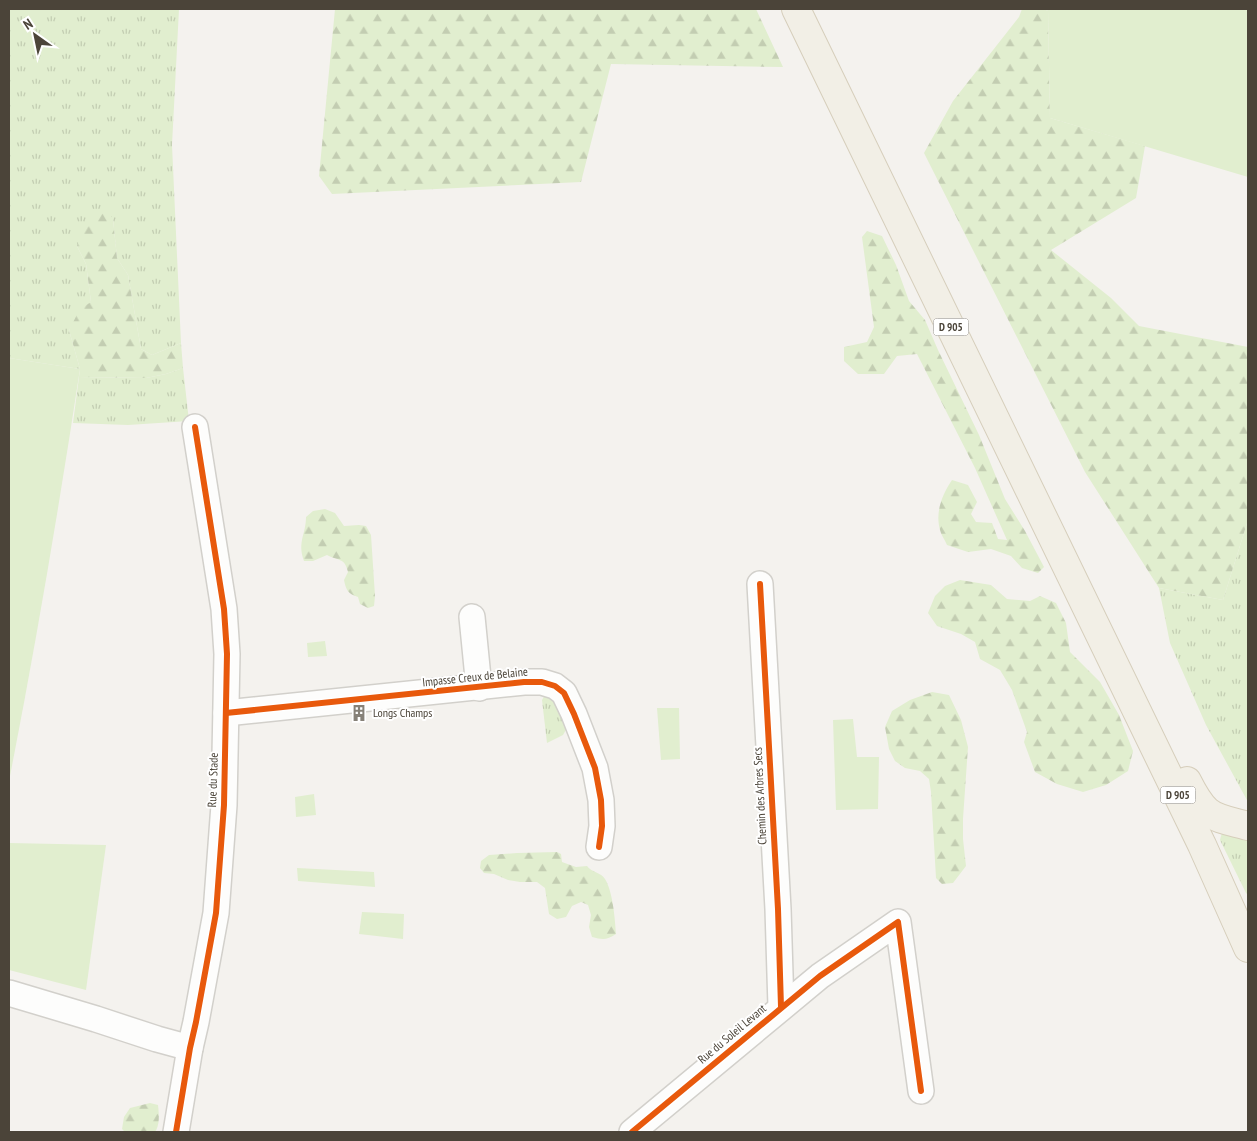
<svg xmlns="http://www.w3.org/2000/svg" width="1257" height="1141" viewBox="0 0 1257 1141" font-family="'PT Sans Narrow',sans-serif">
	<defs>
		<pattern id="grass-tufts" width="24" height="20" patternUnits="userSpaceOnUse" patternTransform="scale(1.25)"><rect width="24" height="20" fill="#e1eecf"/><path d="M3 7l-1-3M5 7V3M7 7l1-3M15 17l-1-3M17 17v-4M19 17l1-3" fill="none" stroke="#c3cdb2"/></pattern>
		<pattern id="forest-firs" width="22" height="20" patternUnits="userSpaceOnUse" patternTransform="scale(1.25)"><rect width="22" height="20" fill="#e1eecf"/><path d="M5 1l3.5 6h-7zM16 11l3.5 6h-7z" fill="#c3cdb2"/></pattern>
	</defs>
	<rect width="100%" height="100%" fill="#f4f2ee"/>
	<!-- grass -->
	<g fill="url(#grass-tufts)">
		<polygon points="9,9 179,9 172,145 181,343 152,355 141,349 128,275 117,258 113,219 77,246 86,264 91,302 69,330 80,369 9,358"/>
		<polygon points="183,368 189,421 128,425 73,423 79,377 146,378 166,374"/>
		<polygon points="1248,520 1248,802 1206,725 1170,643 1159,588 1223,600"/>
		<polygon points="545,695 552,698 557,704 567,728 563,735 547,743 542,700"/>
		<polygon points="1222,833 1248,836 1248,895 1246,893 1220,840 1221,836"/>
	</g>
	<!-- forest -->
	<g fill="url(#forest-firs)">
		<polygon points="335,9 756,9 783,67 611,64 581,182 332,194 319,176"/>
		<polygon points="1022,9 1044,9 1048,11 1050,118 1145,146 1136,198 1051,250 1111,298 1139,326 1248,347 1248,520 1223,600 1159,588 1085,472 924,153 953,101 1019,17"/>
		<polygon points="106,207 113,219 117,258 128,275 141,349 152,355 181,343 183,368 166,374 146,378 79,377 80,369 69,330 80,309 91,302 86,264 77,246 88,214"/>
		<path d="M867,231L882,236L896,265L909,301L925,320L938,350L979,435L1005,499L1025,531L1044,567L1038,573L1022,568L1011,556L991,549L968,552L947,545C945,540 941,535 940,530C935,512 942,495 952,480L968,485L977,502L971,514L976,522L992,523L998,539L1007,540L975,468L917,354L897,356L884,374H858L844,361V347L867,342L874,327L862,237Z"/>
		<path d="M325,509L335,513L344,526L359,525L366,526L371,535L375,596L374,606L368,608L360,604L358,597C348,594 346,590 344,580L348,572C345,557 337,561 327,555L313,561H304C297,542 306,534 306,517L313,511Z"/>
		<polygon points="960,580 991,585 1007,599 1030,601 1040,596 1056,603 1066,623 1070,652 1100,682 1119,715 1133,751 1128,771 1106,785 1083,792 1057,784 1035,772 1024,742 1027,732 1012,690 1000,670 980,659 975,642 961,634 937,626 928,613 935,596 945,586"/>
		<polygon points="932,692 949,695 961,720 968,747 963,819 963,839 966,866 953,883 942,884 936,878 931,792 929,779 920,771 905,768 895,761 889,749 885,727 892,711 910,700"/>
		<path d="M557,852L561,854L562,862L576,867L587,866C592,873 601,872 605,879C613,892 615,919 616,934C607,940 603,940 592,937L589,927L591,915L588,905L581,902L572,906L566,917L557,919L549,914L545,888L537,882H520L508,880L494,874L484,873L480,868L481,861L489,855L517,853Z"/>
		<path d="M150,1103L158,1105C159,1114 160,1125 155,1132H125L122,1129L124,1117L130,1108Z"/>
	</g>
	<!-- green -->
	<g fill="#e1eecf">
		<polygon points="1044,9 1248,9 1248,177 1050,118 1048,11"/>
		<path d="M9,358L80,369C59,507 36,644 9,781Z"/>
		<polygon points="325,641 327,656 308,657 307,643"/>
		<polygon points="657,708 679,708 680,759 661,760"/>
		<polygon points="853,719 857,757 879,757 878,809 836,810 833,720"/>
		<polygon points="314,794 316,815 296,817 295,797"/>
		<polygon points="9,843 106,845 86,990 9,970"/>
		<polygon points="297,868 374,872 375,887 298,881"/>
		<polygon points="362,912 404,914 403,939 359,934"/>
	</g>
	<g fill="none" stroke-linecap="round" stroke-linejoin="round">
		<!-- minor casing -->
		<g stroke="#d2d0cb" stroke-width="28">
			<g id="minor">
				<polyline points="760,584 778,909 781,1007"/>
				<polyline points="472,617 479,688"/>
				<polyline points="226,713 524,682 542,682 555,686 564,693 574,714 595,768 601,800 602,826 599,847"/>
				<polyline points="9,993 96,1019 157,1039 190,1048"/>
				<polyline points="176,1132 190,1048 196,1022 216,913 224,805 225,755 227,654 224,609 195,427"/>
				<polyline points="632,1132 820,976 898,922 921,1091"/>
			</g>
		</g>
		<!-- major casing -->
		<g stroke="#d6cebb" stroke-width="30">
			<g id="major">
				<polyline points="796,9 1202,845 1248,948"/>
				<path d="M1187,781C1192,791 1198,803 1207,811C1217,820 1235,822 1248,826"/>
			</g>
		</g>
		<!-- minor -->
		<use href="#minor" stroke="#fdfdfc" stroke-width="25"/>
		<!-- major -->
		<use href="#major" stroke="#f2efe6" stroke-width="28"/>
		<!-- cycleway casing -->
		<g stroke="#fff" stroke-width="9">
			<g id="cycleway">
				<polyline points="760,584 778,909 781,1007"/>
				<polyline points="226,713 524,682 542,682 555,686 564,693 574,714 595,768 601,800 602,826 599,847"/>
				<polyline points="176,1132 190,1048 196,1022 216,913 224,805 225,755 227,654 224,609 195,427"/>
				<polyline points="632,1132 820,976 898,922 921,1091"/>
			</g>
		</g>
		<!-- cycleway -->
		<use href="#cycleway" stroke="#e8590c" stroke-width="6"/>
	</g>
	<!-- icons -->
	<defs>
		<g id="building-bare" transform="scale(1.35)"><path d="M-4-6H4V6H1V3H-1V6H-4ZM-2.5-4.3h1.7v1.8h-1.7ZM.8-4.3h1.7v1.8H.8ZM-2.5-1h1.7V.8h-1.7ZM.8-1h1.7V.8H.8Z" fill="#868178" stroke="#fff" stroke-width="2.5" paint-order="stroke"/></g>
	</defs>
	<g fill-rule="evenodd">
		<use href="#building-bare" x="359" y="713"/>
	</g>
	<g text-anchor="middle" stroke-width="4" stroke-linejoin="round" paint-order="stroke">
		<!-- shield labels -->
		<g fill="#fff" stroke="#817c74" stroke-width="1">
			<rect x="933.5" y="318.5" width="35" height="17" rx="4"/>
			<rect x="1160.5" y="786.5" width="35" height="17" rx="4"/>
		</g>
		<g font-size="11" font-weight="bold" fill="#4b4439">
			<text x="951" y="331">D 905</text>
			<text x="1178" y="799">D 905</text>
		</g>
		<!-- street labels -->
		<g font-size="12" fill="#4b4439" stroke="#fff">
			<text transform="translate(475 677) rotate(-6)" y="4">Impasse Creux de Belaine</text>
			<text transform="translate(213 780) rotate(-88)" y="4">Rue du Stade</text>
			<text transform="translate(760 796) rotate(-93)" y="4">Chemin des Arbres Secs</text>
			<text transform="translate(732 1034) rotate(-40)" y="4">Rue du Soleil Levant</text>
		</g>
		<!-- poi labels -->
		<g font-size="12" fill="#4b4439" stroke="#fff" text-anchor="start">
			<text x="373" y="717">Longs Champs</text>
		</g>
	</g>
	<!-- border -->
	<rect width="1257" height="1141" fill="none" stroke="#4b4439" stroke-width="20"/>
	<!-- north arrow -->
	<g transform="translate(35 35) rotate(327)" stroke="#ffffff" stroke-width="4" paint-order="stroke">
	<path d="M0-4L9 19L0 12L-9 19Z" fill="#4b4439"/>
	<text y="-8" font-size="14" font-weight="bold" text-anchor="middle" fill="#4b4439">N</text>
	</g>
</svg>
